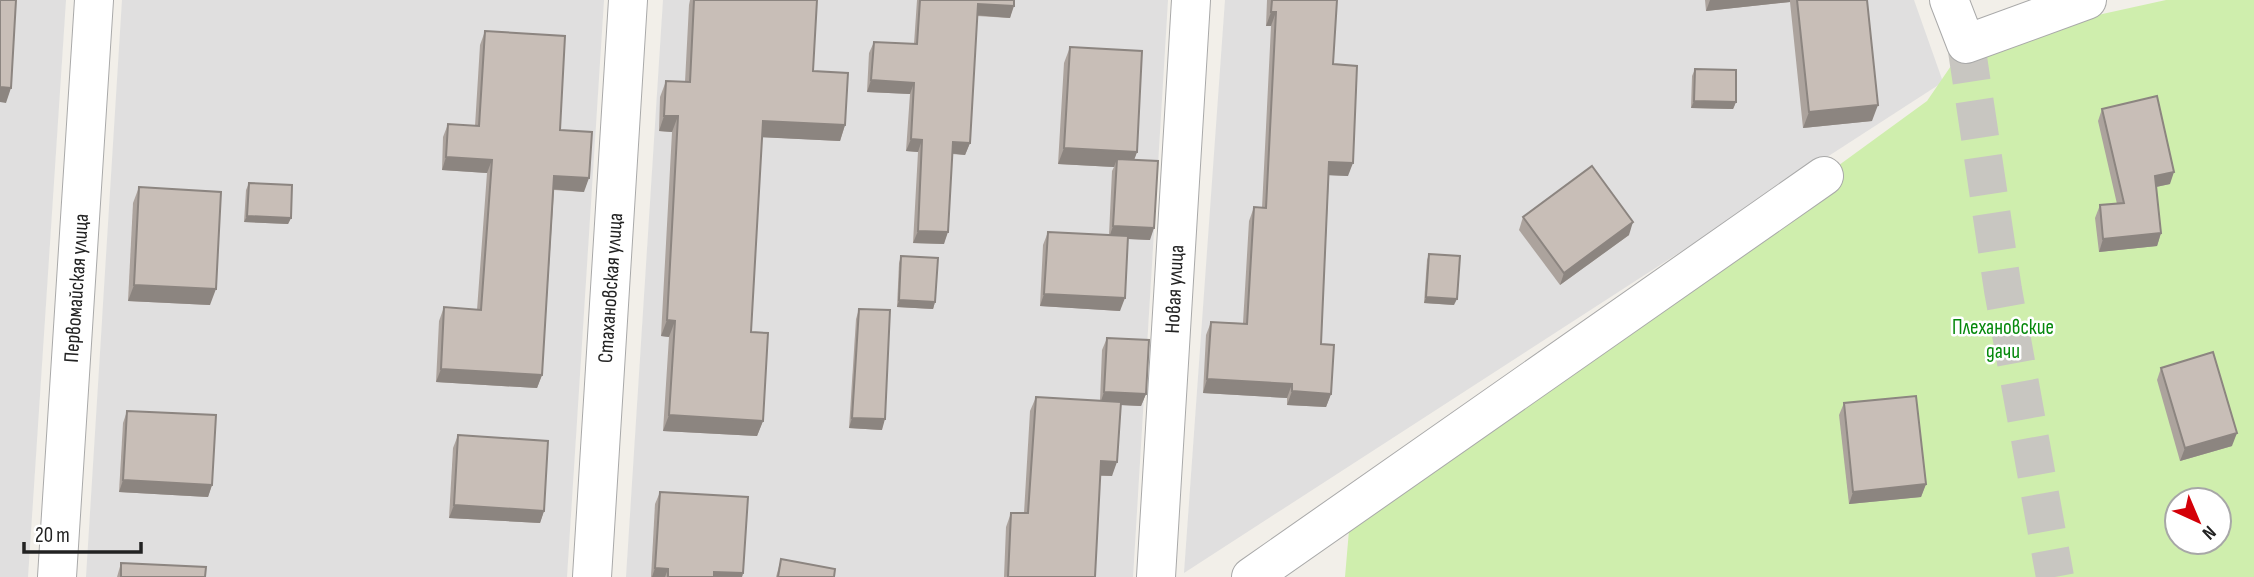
<svg xmlns="http://www.w3.org/2000/svg" width="2254" height="577" viewBox="0 0 2254 577" font-family="'Sofia Sans Condensed',sans-serif">
	<rect width="100%" height="100%" fill="#f2efe9"/>
	<!-- residential -->
	<g fill="#e0dfdf">
		<polygon points="0,0 66,0 28,577 0,577"/>
		<polygon points="122,0 604,0 567,577 86,577"/>
		<polygon points="663,0 1168,0 1133,577 626,577"/>
		<polygon points="1225,0 1914,0 1943,82 1184,573"/>
	</g>
	<!-- grass -->
	<path fill="#cfeead" fill-rule="evenodd" d="M2166,0H2254V577H1345L1351,507L1824,176L1927,101L1966,44ZM2177,500H2219V542H2177Z"/>
	<g fill="none" stroke-linecap="round" stroke-linejoin="round">
		<!-- minor-tunnel -->
		<polyline stroke="#c8c6c1" stroke-width="38" stroke-dasharray="38 19" stroke-linecap="butt" points="1966,44 2003,290 2055,577"/>
		<!-- minor casing -->
		<g stroke="#a9a9a9" stroke-width="40">
			<g id="minor">
				<polyline points="1949,0 1966,44 2087,0"/>
				<polyline points="57,577 94,0"/>
				<polyline points="592,577 628,0"/>
				<polyline points="1156,577 1191,0"/>
				<polyline points="1251,577 1824,176"/>
			</g>
		</g>
		<!-- minor -->
		<use href="#minor" stroke="#fff" stroke-width="38"/>
	</g>
	<!-- wall -->
	<g fill="#aca39d">
		<polygon points="690,0 817,0 813,71 845,125 840,141 762,137 751,332 763,421 757,436 663,431 669,337 661,336 672,132 659,131 660,97 666,81 685,82 689,5"/>
		<polygon points="917,0 1014,0 1010,18 977,16 970,143 965,155 952,154 944,244 913,243 918,152 906,151 910,94 867,92 869,53 874,42 914,44"/>
		<polygon points="1267,0 1337,0 1333,64 1348,176 1329,175 1321,344 1331,394 1326,407 1287,405 1287,398 1203,393 1206,335 1211,322 1243,323 1249,221 1254,207 1262,208 1271,26 1266,26"/>
		<polygon points="1705,0 1867,0 1872,121 1803,128 1790,2 1706,11"/>
		<polygon points="485,31 560,130 584,192 554,190 542,375 537,388 436,382 439,321 444,307 477,310 487,173 442,170 443,137 448,124 475,126 480,45"/>
		<polygon points="1070,47 1137,152 1134,160 1150,240 1128,239 1120,311 1040,306 1043,245 1048,232 1109,235 1112,171 1114,167 1058,164 1064,63"/>
		<polygon points="1695,69 1736,102 1733,109 1691,108 1692,76"/>
		<polygon points="2102,109 2170,184 2156,187 2161,233 2157,246 2099,252 2095,218 2100,205 2117,204 2098,121"/>
		<polygon points="249,183 291,218 288,224 244,222 246,190"/>
		<polygon points="139,187 210,305 128,301 133,203"/>
		<polygon points="1523,217 1629,235 1560,285 1519,230"/>
		<polygon points="1429,254 1454,305 1424,303 1427,260"/>
		<polygon points="901,256 935,302 933,309 897,307 899,263"/>
		<polygon points="859,309 882,430 849,428 856,319"/>
		<polygon points="1107,338 1146,394 1141,406 1121,405 1112,476 1100,476 1095,577 1004,577 1006,527 1011,513 1024,513 1030,411 1036,397 1100,401 1102,350"/>
		<polygon points="2161,368 2232,446 2180,461 2157,380"/>
		<polygon points="1844,403 1926,484 1921,497 1849,504 1839,415"/>
		<polygon points="127,411 212,485 208,497 119,492 123,423"/>
		<polygon points="458,435 544,511 540,523 449,518 453,448"/>
		<polygon points="660,492 743,573 742,577 651,577 655,504"/>
		<polygon points="781,559 834,577 776,577"/>
		<polygon points="121,563 205,577 117,577"/>
	</g>
	<!-- shaded-wall -->
	<g fill="#8c8580">
		<polygon points="1710,0 1790,0 1790,2 1706,11"/>
		<polygon points="978,4 1014,6 1010,18 974,15"/>
		<polygon points="1271,12 1276,12 1271,26 1266,26"/>
		<polygon points="871,80 914,83 910,94 867,92"/>
		<polygon points="0,87 11,88 6,103 0,102"/>
		<polygon points="1694,101 1736,102 1733,109 1691,108"/>
		<polygon points="1878,105 1872,121 1803,128 1809,112"/>
		<polygon points="664,116 678,116 672,132 659,131"/>
		<polygon points="763,121 845,125 840,141 757,137"/>
		<polygon points="911,139 922,140 918,152 906,151"/>
		<polygon points="953,142 970,143 965,155 948,153"/>
		<polygon points="1064,148 1137,152 1131,168 1117,159 1114,167 1058,164"/>
		<polygon points="446,157 492,160 487,173 442,170"/>
		<polygon points="1329,162 1353,163 1348,176 1324,175"/>
		<polygon points="2174,172 2170,184 2151,188 2155,176"/>
		<polygon points="554,176 589,178 584,192 550,189"/>
		<polygon points="247,216 291,218 288,224 244,222"/>
		<polygon points="1633,222 1629,235 1560,285 1564,273"/>
		<polygon points="1113,226 1154,228 1150,240 1109,238"/>
		<polygon points="918,231 948,232 944,244 913,243"/>
		<polygon points="2161,233 2157,246 2099,252 2103,239"/>
		<polygon points="134,285 216,289 210,305 128,301"/>
		<polygon points="1044,294 1125,298 1120,311 1040,306"/>
		<polygon points="1426,297 1457,299 1454,305 1424,303"/>
		<polygon points="899,300 935,302 933,309 897,307"/>
		<polygon points="667,320 675,321 669,337 661,336"/>
		<polygon points="441,369 542,375 537,388 436,382"/>
		<polygon points="1207,379 1292,384 1287,398 1203,393"/>
		<polygon points="1292,391 1331,394 1326,407 1287,405"/>
		<polygon points="1104,392 1146,394 1141,406 1100,404"/>
		<polygon points="669,415 763,421 757,436 663,431"/>
		<polygon points="852,418 885,419 882,430 849,428"/>
		<polygon points="2237,433 2232,446 2180,461 2185,448"/>
		<polygon points="1101,461 1117,462 1112,476 1096,475"/>
		<polygon points="123,480 212,485 208,497 119,492"/>
		<polygon points="1926,484 1921,497 1849,504 1853,492"/>
		<polygon points="454,505 544,511 540,523 449,518"/>
		<polygon points="655,568 668,569 665,577 652,577"/>
		<polygon points="714,572 743,573 742,577 712,577"/>
	</g>
	<!-- building -->
	<g fill="#c8beb7" stroke="#8c8580" stroke-width="2">
		<polygon points="0,0 16,0 11,88 0,87"/>
		<polygon points="694,0 817,0 813,71 848,73 845,125 763,121 751,332 768,333 763,421 669,415 675,321 667,320 678,116 664,116 666,81 690,82"/>
		<polygon points="920,0 1014,0 1014,6 978,4 970,143 953,142 948,232 918,231 922,140 911,139 914,83 871,80 874,42 917,44"/>
		<polygon points="1272,0 1337,0 1333,64 1357,66 1353,163 1329,162 1321,344 1334,345 1331,394 1292,391 1292,384 1207,379 1211,322 1247,324 1254,207 1266,208 1276,12 1271,12"/>
		<polygon points="1797,0 1867,0 1878,105 1809,112"/>
		<polygon points="485,31 565,36 560,130 592,132 589,178 554,176 542,375 441,369 444,307 481,310 492,160 446,157 448,124 479,126"/>
		<polygon points="1070,47 1142,51 1137,152 1064,148"/>
		<polygon points="1695,69 1736,70 1736,102 1694,101"/>
		<polygon points="2157,96 2174,172 2155,176 2161,233 2103,239 2100,205 2124,203 2102,109"/>
		<polygon points="1117,159 1158,161 1154,228 1113,226"/>
		<polygon points="1592,166 1633,222 1564,273 1523,217"/>
		<polygon points="249,183 292,185 291,218 247,216"/>
		<polygon points="139,187 221,192 216,289 134,285"/>
		<polygon points="1048,232 1128,236 1125,298 1044,294"/>
		<polygon points="1429,254 1460,256 1457,299 1426,297"/>
		<polygon points="901,256 938,258 935,302 899,300"/>
		<polygon points="859,309 890,310 885,419 852,418"/>
		<polygon points="1107,338 1149,340 1146,394 1104,392"/>
		<polygon points="2213,352 2237,433 2185,448 2161,368"/>
		<polygon points="1916,396 1926,484 1853,492 1844,403"/>
		<polygon points="1036,397 1121,402 1117,462 1101,461 1095,577 1008,577 1011,513 1028,513"/>
		<polygon points="127,411 216,415 212,485 123,480"/>
		<polygon points="458,435 548,441 544,511 454,505"/>
		<polygon points="660,492 748,497 743,573 714,572 714,577 668,577 668,569 655,568"/>
		<polygon points="781,559 835,569 834,577 778,577"/>
		<polygon points="121,563 206,567 205,577 121,577"/>
	</g>
	<g text-anchor="middle" stroke-width="5" stroke-linejoin="round" paint-order="stroke">
		<!-- street labels -->
		<g font-size="21" fill="#222" stroke="#fff">
			<text transform="translate(76 288) rotate(-86)" y="7">Первомайская улица</text>
			<text transform="translate(610 288) rotate(-86)" y="7">Стахановская улица</text>
			<text transform="translate(1174 289) rotate(-87)" y="7">Новая улица</text>
		</g>
		<!-- park labels -->
		<g font-size="21" fill="#07890d" stroke="#fff">
			<text x="2003" y="334">Плехановские<tspan x="2003" dy="24">дачи</tspan></text>
		</g>
	</g>
	<!-- north arrow -->
	<g transform="translate(2198 521) rotate(136)"><circle r="33" fill="#ffffff" stroke="#a7a7a7" stroke-width="2"/>
	<path d="M0-5L12 26L0 18L-12 26Z" fill="#d40008"/>
	<text y="-10" font-size="19" font-weight="bold" text-anchor="middle" fill="#222222">N</text>
	</g>
	<!-- scale -->
	<path d="M24 542v10h117v-10" fill="none" stroke="#222222" stroke-width="3.5"/>
	<text x="35" y="542" font-size="21" fill="#222222" stroke="#ffffff" stroke-width="5" paint-order="stroke">20 m</text>
</svg>
